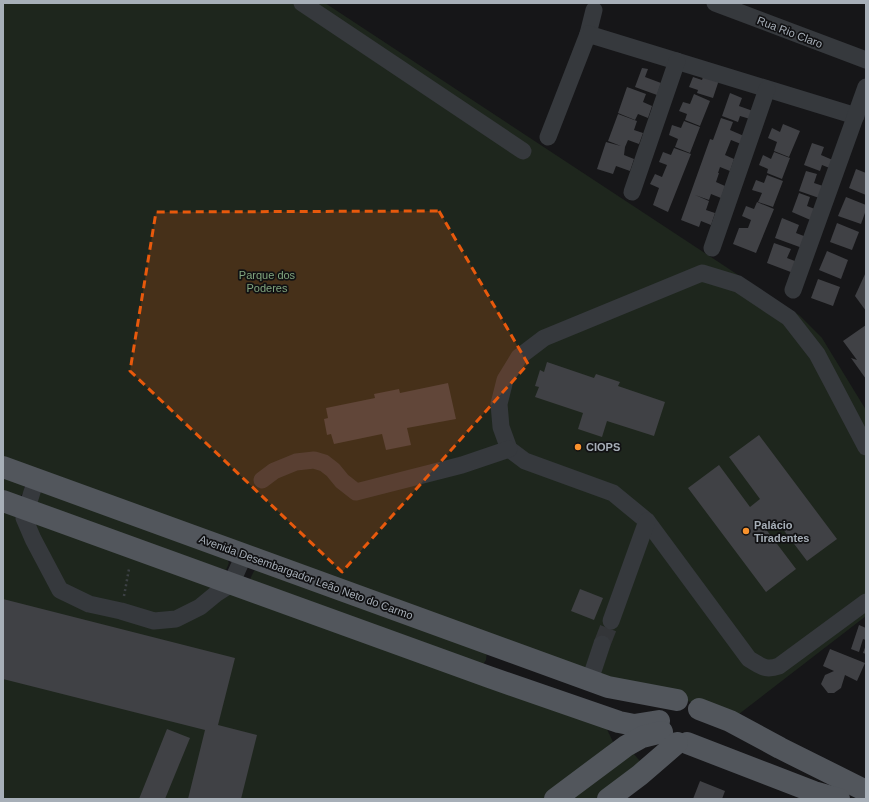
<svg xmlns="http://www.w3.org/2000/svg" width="869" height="802" viewBox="0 0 869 802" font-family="Arial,sans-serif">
	<rect width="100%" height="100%" fill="#161618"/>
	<!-- green -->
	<g fill="#1e261d">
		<polygon points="3,3 325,3 799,315 822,338 866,410 866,616 730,721 693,703 685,700 677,700 3,467"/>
		<polygon points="3,475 24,482 24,492 17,500 3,495"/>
		<polygon points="38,490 226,557 229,563 226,570 36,509"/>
		<polygon points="3,501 606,727 613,742 608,760 555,799 3,799"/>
		<polygon points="259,568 487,650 486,660 481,667 253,585 250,579 254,571"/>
		<polygon points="633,753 644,766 601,799 570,799"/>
	</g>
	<!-- building -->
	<g fill="#404145">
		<polygon points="642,68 648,69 645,77 661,83 657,95 635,87"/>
		<polygon points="704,74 719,80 713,98 697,93 698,90 689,87 693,77 702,80"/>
		<polygon points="627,87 646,94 643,102 652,106 648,118 638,114 635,120 618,113"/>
		<polygon points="730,93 742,98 739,106 753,111 750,119 740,116 738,122 722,116"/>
		<polygon points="694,94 710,101 700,126 685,120 687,114 679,111 683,102 690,104"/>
		<polygon points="618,114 637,121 634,130 643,133 639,144 628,140 625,147 624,155 634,159 630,171 616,166 613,174 597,169 606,142 621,146 608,141"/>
		<polygon points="721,118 733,122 730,130 744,136 741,144 731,140 725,155 734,159 730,171 720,167 718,173 719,173 716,182 725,186 721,198 711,194 709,200 695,195 709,201 706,210 715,213 711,225 701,221 699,227 681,220 710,139 713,140"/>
		<polygon points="684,121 700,127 690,153 675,147 678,139 669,135 672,125 681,128"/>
		<polygon points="783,124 800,131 789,157 774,151 777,142 768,138 772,128 780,132"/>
		<polygon points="812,143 824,147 821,155 835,161 832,169 822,165 820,171 804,165"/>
		<polygon points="674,148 691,154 668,212 653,205 659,188 650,184 655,174 662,177 667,165 659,162 663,152 671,155"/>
		<polygon points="774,152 790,158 782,179 767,173 768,169 759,165 763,155 771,159"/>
		<polygon points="856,169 866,173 866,195 849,188"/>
		<polygon points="806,171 817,174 814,183 826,187 822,199 799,191"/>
		<polygon points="767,175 783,181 773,207 758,202 762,193 752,190 756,180 764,183"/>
		<polygon points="799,193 810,197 807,206 820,211 815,222 792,212"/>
		<polygon points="846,197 866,205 866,210 861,224 838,216"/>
		<polygon points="757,202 774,209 756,253 733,244 739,228 748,228 751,220 742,216 746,206 754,209"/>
		<polygon points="782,218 799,225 796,233 809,238 805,249 775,238"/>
		<polygon points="837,223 859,232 852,250 830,242"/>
		<polygon points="774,243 791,249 787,258 800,263 796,274 767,263"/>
		<polygon points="827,251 848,260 841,279 819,270"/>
		<polygon points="866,272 866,311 855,296"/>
		<polygon points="818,279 840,287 833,306 811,298"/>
		<polygon points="866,325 866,379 851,358 857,360 843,341"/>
		<polygon points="547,362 594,378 596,374 620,382 618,386 665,402 654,436 607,421 602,437 578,429 583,413 535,397 539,387 535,386 540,370 544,372"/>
		<polygon points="448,383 456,419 407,428 411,445 386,450 382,434 334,444 331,434 327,435 324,419 328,418 326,408 375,398 374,394 399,389 400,393"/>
		<polygon points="759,435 837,539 807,561 776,520 765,528 796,569 766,592 688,488 719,465 750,507 760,499 729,457"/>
		<polygon points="580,589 603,598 594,620 571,611"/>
		<polygon points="3,599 235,658 218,725 257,735 241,799 188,799 205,730 3,679"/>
		<polygon points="859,625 866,628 866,640 863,639 859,652 851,649"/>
		<polygon points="866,645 866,654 863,653"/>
		<polygon points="830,649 865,663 857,681 845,675 841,688 834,693 828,693 821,684 825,675 834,671 823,666"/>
		<polygon points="167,729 190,738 165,799 139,799"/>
		<polygon points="700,781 725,791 722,799 693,799"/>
	</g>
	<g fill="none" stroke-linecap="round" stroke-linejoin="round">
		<!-- minor-tunnel -->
		<polyline stroke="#333538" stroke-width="17" stroke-dasharray="17 8" stroke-linecap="butt" points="602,644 611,621"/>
		<!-- path -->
		<polyline stroke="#3c4044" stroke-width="2.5" stroke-dasharray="2 3" stroke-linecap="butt" points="124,596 129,569"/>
		<!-- minor -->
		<g stroke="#36393d" stroke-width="17">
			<polyline points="302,3 523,151"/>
			<polyline points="715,3 866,60"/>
			<polyline points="588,34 594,10"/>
			<polyline points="548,137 588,34 856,116"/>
			<polyline points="632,192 677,61"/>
			<polyline points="712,248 767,89"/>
			<polyline points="793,290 866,87"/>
			<path d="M866,447L817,354L789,318L738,284L702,273L544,338L519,357L505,380L499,404L501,427L509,449L525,461L613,493L647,521L749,659C761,666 765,671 779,666L866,602"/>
			<polyline points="36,479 24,518 33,539 60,590 89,604 121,611 154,621 176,619 200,607 217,593 231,584 244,555"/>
			<polyline points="262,480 274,471 296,462 314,460 324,463 333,470 342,481 356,492 462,465 509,449"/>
			<polyline points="611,621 647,521"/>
			<polyline points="590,680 602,644"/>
		</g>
		<!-- major -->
		<g stroke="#52565c" stroke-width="22">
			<polyline points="3,467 608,687 677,700"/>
			<polyline points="3,501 489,677 619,722 634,725 659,721"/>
			<polyline points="699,709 730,721 780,748 866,791"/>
			<polyline points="687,743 814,792 839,799"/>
			<polyline points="555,799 626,746 642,737 662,732"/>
			<polyline points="608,799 640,775 677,743"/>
		</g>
	</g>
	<!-- marked area -->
	<path fill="#e8590c" fill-opacity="0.2" stroke="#e8590c" stroke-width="3" stroke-dasharray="8 5" stroke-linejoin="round" d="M439,211L528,364L342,572L130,371L156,212Z"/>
	<!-- markers -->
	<g fill="#f9922d" stroke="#111113" stroke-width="1.5">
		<circle cx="578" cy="447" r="4"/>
		<circle cx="746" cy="531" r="4"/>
	</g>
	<g text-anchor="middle" stroke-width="3.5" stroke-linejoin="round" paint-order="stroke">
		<!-- street labels -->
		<g font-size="11" fill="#a7afb8" stroke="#111113">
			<text transform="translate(790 32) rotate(21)" y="4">Rua Rio Claro</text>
			<text transform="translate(306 577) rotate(20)" y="4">Avenida Desembargador Leão Neto do Carmo</text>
		</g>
		<!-- park labels -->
		<g font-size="11" fill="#81a47d" stroke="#111113">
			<text x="267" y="279">Parque dos<tspan x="267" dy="13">Poderes</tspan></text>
		</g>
		<!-- poi labels -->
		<g font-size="11" font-weight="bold" fill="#a7afb8" stroke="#111113" text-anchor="start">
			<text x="586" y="451">CIOPS</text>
			<text x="754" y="529">Palácio<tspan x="754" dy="13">Tiradentes</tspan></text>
		</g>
	</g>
	<!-- border -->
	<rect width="869" height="802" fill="none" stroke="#a7afb8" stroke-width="8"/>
</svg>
